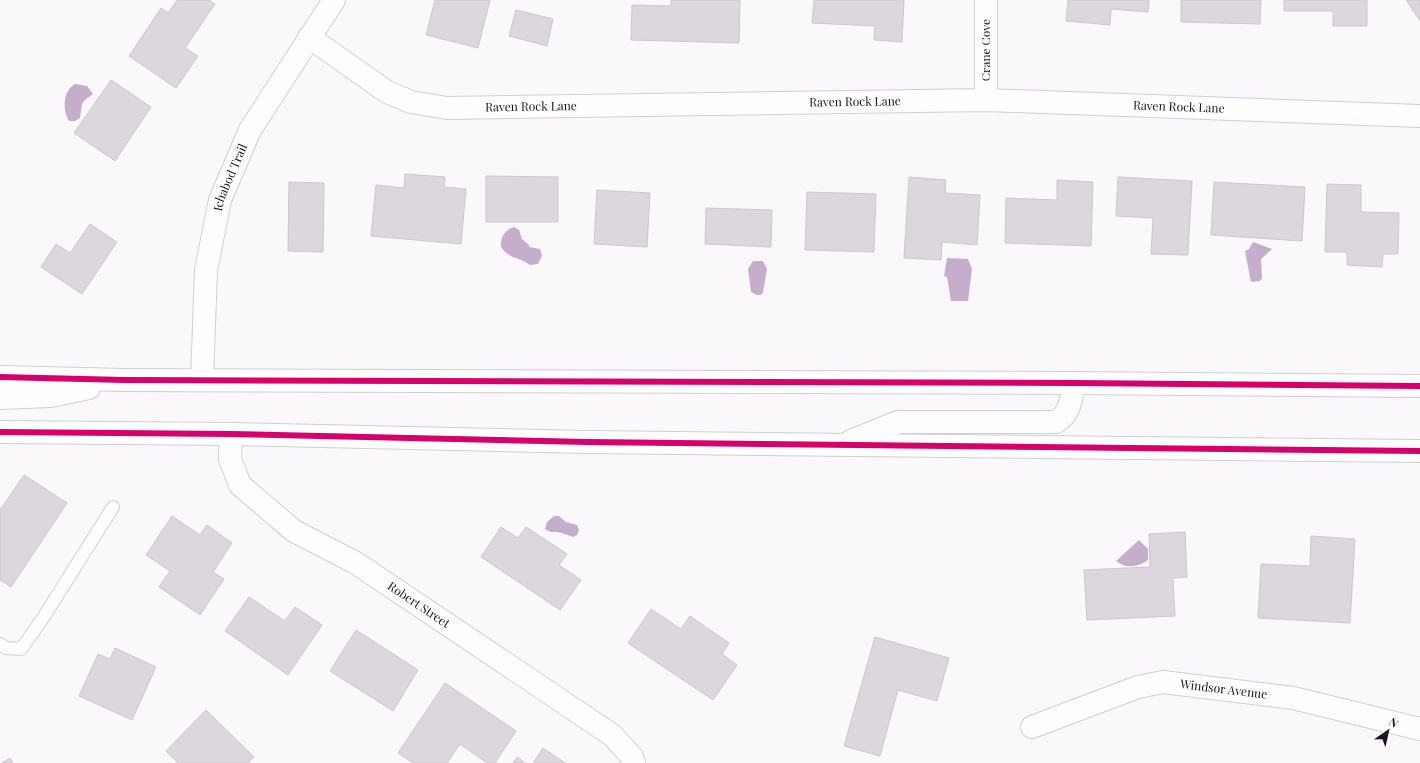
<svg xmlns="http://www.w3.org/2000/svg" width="1420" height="763" viewBox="0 0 1420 763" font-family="'Playfair Display',serif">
	<rect width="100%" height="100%" fill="#fbf8fc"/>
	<!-- water -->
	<g fill="#c5aecb">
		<path d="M75,84L87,86L93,94L85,100L82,104L80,118L75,121H69C62,109 63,91 75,84Z"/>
		<path d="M514,227L519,230L522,239L529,245V247L540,249L542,256L538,264L530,265C519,256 510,260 501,247C500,237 505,230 514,227Z"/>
		<polygon points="1253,242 1272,249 1261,259 1262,278 1260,281 1251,282 1245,251 1249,249"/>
		<polygon points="947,258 968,259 972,269 968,301 951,301 947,277 944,276"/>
		<polygon points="753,261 763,261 767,269 763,292 761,295 757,295 751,292 748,269"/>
		<path d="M554,516H559L566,522L577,525L579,530L577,535L573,537C569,536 566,534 562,533C556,531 551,534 545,529L547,522Z"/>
		<path d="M1139,540L1148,549V560C1139,567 1126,569 1116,561Z"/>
	</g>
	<!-- building -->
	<g fill="#dcd6dd" stroke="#ccc6cd">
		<polygon points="177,0 209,0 215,4 185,48 198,56 176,88 129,56 161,8 168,13"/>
		<polygon points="435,0 490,0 478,48 426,35"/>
		<polygon points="671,0 740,0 739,43 631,40 632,5 671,6"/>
		<polygon points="814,0 904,0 902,42 874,40 875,26 812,23"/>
		<polygon points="1068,0 1149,0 1148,12 1111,9 1110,25 1066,21"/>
		<polygon points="1181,0 1261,0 1260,24 1181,22"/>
		<polygon points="1284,0 1367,0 1367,26 1333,26 1333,11 1284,11"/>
		<polygon points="1406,0 1420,0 1420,21"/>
		<polygon points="516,10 553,19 547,46 509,36"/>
		<polygon points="111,80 151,107 115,161 74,133"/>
		<polygon points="405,174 445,177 444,187 466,189 461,244 371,236 376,185 404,188"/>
		<polygon points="486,176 558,177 558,222 486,222"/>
		<polygon points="909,177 946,180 945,193 980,195 977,245 942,242 941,260 904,258"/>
		<polygon points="1118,177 1192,181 1188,255 1151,254 1153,218 1116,216"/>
		<polygon points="1057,180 1093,182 1091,246 1005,243 1006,198 1057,200"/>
		<polygon points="289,182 324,183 323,252 288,251"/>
		<polygon points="1214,182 1305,187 1302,241 1211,235"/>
		<polygon points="1327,184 1361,185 1361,212 1399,213 1398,254 1383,254 1382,267 1347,265 1347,252 1325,252"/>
		<polygon points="597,190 650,193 647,247 594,244"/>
		<polygon points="807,192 876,194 874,252 805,250"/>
		<polygon points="706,208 772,210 771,247 705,244"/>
		<polygon points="90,224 117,242 82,294 41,267 56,244 70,253"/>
		<polygon points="24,475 67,503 11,587 0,580 0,510"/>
		<polygon points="172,516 200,535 207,525 232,543 213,572 224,579 200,615 159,587 170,571 146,555"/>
		<polygon points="501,527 518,538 526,527 567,554 559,565 581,580 560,610 481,557"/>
		<polygon points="1185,532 1187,577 1173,578 1175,616 1087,620 1084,570 1150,567 1149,534"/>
		<polygon points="1311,536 1355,539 1350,623 1258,618 1261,564 1310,566"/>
		<polygon points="249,597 285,621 295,607 322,625 288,675 225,631"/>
		<polygon points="651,609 681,629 690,616 729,643 722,654 737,665 713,700 628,643"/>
		<polygon points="356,630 418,670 393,711 330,671"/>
		<polygon points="875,637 949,658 937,701 898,690 880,756 844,746"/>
		<polygon points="115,648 156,667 132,720 79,696 98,654 110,659"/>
		<polygon points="445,683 516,731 495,763 487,763 460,744 447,763 413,763 398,753"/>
		<polygon points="206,710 254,757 248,763 178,763 166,751"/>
		<polygon points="543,748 565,763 533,763"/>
		<polygon points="517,757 525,763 513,763"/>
		<polygon points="10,758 13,763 2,763"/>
	</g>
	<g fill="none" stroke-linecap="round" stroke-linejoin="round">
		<!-- lane casing -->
		<g stroke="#d2ccd3" stroke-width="14">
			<polyline id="lane" points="0,644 6,648 21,649 43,618 113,507"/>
		</g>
		<!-- street casing -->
		<g stroke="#d2ccd3" stroke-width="24">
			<g id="street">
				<path id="s1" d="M309,37L387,92L411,102L447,108L986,100L1420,116"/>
				<polyline points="986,100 986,0"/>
				<path id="s2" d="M202,380L206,270L220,200L250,130L334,0"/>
				<path id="s3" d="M231,434L230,459L240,485L294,531L356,563L612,735L632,757L634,763"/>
				<path id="s4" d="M1032,727L1138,687L1163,682L1293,698L1420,729"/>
			</g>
		</g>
		<!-- primary casing -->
		<g stroke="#d2ccd3" stroke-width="24">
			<g id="primary">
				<polyline points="0,377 125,380 1074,383 1420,386"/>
				<polyline points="0,398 51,396 89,388"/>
				<polyline points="0,432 231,434 588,442 1420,451"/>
				<path d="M851,441L898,422H1056C1071,413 1071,399 1074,383"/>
			</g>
		</g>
		<!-- lane -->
		<use href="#lane" stroke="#fefeff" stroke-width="12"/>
		<!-- street -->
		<use href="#street" stroke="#fefeff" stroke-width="22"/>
		<!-- primary -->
		<use href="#primary" stroke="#fefeff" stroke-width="22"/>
		<!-- cycleway casing -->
		<g stroke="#fff" stroke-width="8">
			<g id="cycleway">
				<polyline points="0,377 125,380 1074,383 1420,386"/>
				<polyline points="0,432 231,434 588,442 1420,451"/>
			</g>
		</g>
		<!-- cycleway -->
		<use href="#cycleway" stroke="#d6006c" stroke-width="6"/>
	</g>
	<g text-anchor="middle" stroke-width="3" stroke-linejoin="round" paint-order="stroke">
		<!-- street labels -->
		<g font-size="12" fill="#1a121c" stroke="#fff">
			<text transform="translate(986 50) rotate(-90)" y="4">Crane Cove</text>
			<text dy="4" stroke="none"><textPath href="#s1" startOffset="566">Raven Rock Lane</textPath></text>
			<text dy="4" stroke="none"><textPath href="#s1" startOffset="242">Raven Rock Lane</textPath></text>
			<text dy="4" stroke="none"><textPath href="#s1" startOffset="890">Raven Rock Lane</textPath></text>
			<text dy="4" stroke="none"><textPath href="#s2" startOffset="206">Ichabod Trail</textPath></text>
			<text dy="4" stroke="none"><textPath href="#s3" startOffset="269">Robert Street</textPath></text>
			<text dy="4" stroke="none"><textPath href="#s4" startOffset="200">Windsor Avenue</textPath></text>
		</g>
	</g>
	<!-- north arrow -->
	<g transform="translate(1388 731) rotate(34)" stroke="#ffffff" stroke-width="3" paint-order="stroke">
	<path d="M0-3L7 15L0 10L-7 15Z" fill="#1a121c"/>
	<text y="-6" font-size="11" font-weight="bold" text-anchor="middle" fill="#1a121c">N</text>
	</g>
</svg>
